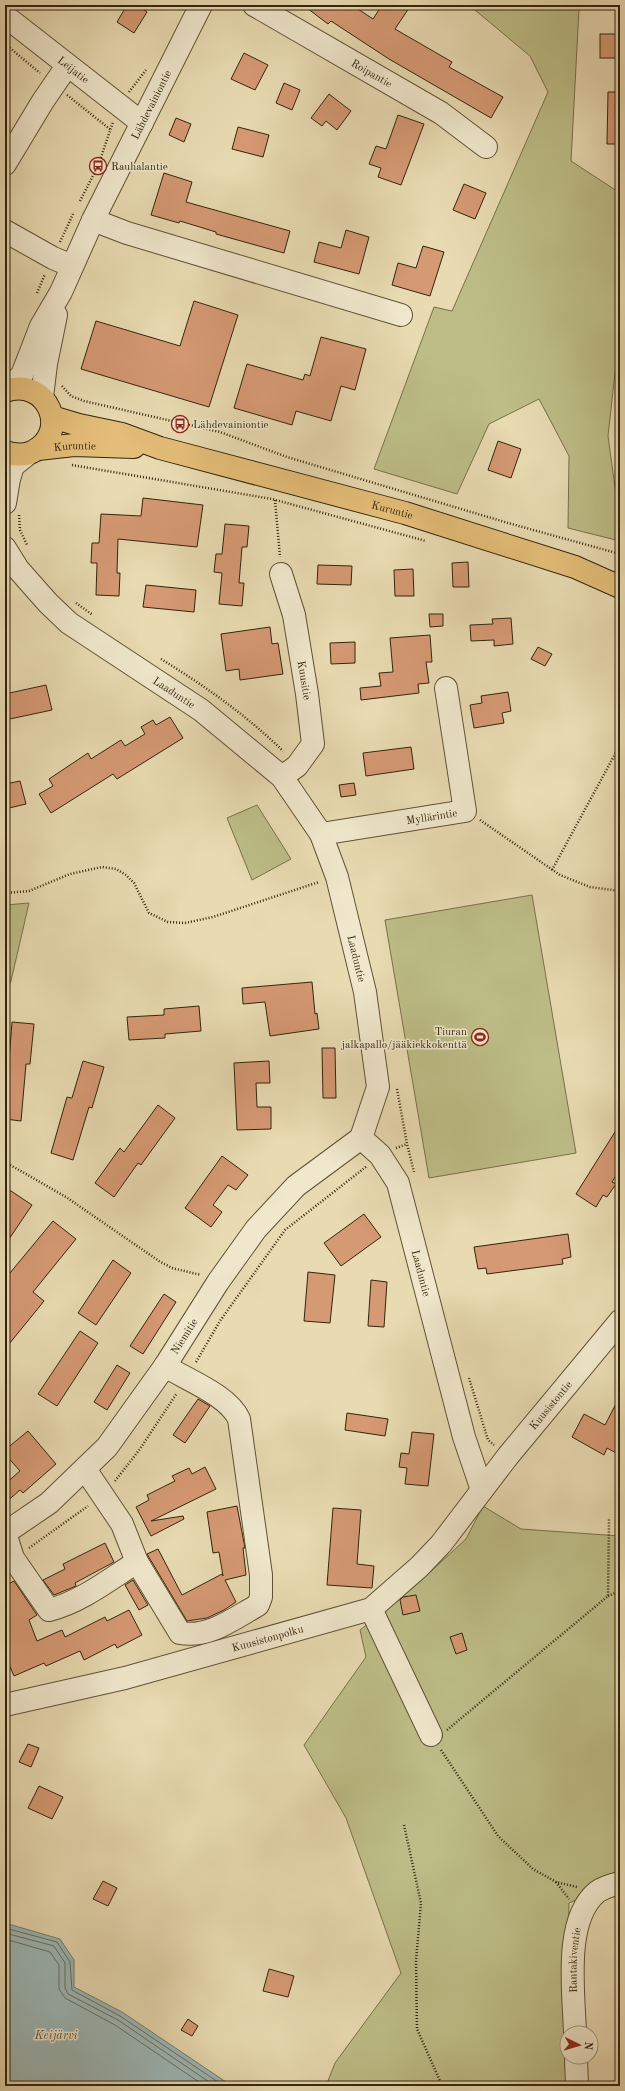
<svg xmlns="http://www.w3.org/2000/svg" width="625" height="2091" viewBox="0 0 625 2091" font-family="'Old Standard TT',serif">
	<rect width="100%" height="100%" fill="#e8dab1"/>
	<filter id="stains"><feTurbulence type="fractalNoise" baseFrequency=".005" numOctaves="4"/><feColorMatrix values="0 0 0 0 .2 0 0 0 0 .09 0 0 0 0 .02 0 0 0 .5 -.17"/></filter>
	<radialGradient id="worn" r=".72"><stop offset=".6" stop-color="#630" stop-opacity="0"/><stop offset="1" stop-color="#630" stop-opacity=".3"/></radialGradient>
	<!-- green -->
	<g fill="#bdbd87" stroke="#78704a">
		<polygon points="469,5 588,5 579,9 571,161 620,193 620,328 608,436 620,524 620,541 568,528 569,456 539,399 489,424 457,494 374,469 434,307 452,311 548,92 530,56"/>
		<polygon points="257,805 291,859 252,880 227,818"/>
		<polygon points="532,895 576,1153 429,1178 385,920"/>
		<polygon points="29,903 11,981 5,992 5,905"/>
		<polygon points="483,1506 521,1529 620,1536 620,1882 569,1903 565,2065 567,2086 326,2086 335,2063 401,1973 346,1818 304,1745 366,1657 360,1630 416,1585 466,1539"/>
	</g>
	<!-- water -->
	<polygon fill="#9cb8b7" stroke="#727d73" points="5,1923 60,1939 74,1960 74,1987 122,2012 232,2086 5,2086"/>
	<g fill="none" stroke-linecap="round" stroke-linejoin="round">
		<!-- shore -->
		<g stroke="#686e62" stroke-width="1">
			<polyline points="5,1928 57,1942 70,1962 72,1990 120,2016 224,2086"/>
			<polyline points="5,1933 54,1946 65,1963 65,1988 68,1994 118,2020 215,2086"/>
			<polyline points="5,1939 50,1952 59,1965 59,1989 65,1998 115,2025 205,2086"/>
		</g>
	</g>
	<!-- building -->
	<g fill="#d59973" stroke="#33240d">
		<polygon points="127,5 137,5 147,12 134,33 117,22"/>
		<polygon points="303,5 352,5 373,19 382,5 411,5 395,29 452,62 449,67 503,97 491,118 389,59 331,21 328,24"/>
		<rect x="600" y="34" width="20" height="24"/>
		<polygon points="244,53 268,65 255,90 231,79"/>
		<polygon points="284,83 300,90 292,110 276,103"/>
		<polygon points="608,92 620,92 620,144 607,144"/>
		<polygon points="329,94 351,111 337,130 326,121 322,126 311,118"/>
		<polygon points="398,115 424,124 401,185 378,177 381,168 369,164 376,146 386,149"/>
		<polygon points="176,118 191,124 184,142 169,135"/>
		<polygon points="238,127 269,135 263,157 232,149"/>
		<polygon points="164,173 192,182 186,202 290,231 284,253 216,234 216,232 180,221 179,223 151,215"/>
		<polygon points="464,184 486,193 475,219 453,210"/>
		<polygon points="346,230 369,237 359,274 314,262 319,242 341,248"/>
		<polygon points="423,246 444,252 430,296 392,285 398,263 416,268"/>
		<polygon points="194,301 238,315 209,407 81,369 96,321 180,346"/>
		<polygon points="321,337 366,349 355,390 341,386 331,421 296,411 292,425 234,408 247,364 303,380 305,374 310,376"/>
		<polygon points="498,441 521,449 511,478 488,470"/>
		<polygon points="143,498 203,505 197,547 118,539 117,573 120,573 119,596 96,595 97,563 91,563 92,543 99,543 101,514 141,516"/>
		<polygon points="225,524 249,526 247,547 242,547 239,583 244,583 242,606 219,604 222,573 214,572 216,554 222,554"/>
		<polygon points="468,562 469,587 453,587 452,563"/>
		<polygon points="318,565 352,566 351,585 317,584"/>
		<polygon points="413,569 414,596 395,596 394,570"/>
		<polygon points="146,585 196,590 194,612 143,607"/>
		<polygon points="429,614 443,614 443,626 430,627"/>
		<polygon points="511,618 513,644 494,646 494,640 471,641 470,625 493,624 492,619"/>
		<polygon points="270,627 272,644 278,643 283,674 240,680 239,669 226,671 221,634"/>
		<polygon points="430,635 432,662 426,662 429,683 418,684 419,693 361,700 360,688 381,686 379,673 393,672 390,638"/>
		<polygon points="355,642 355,663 331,664 330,643"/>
		<polygon points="538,647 552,654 545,666 531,659"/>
		<polygon points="46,685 52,710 5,720 5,694"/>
		<polygon points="508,692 511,711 502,713 504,723 474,728 470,705 482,703 481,696"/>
		<polygon points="170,717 183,738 117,779 113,774 51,813 39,794 53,786 49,779 88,753 91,759 121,740 125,746 145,734 141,727 153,720 156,725"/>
		<polygon points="411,747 414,769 366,776 363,753"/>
		<polygon points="20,781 26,804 5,809 5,784"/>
		<polygon points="354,783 356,795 341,797 339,785"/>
		<polygon points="312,982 315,1014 317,1013 319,1029 270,1036 265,1002 243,1004 242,988"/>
		<polygon points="199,1006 201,1031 165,1034 165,1038 129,1040 127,1017 164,1015 164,1009"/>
		<polygon points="12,1022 34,1024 30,1064 26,1064 21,1121 5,1119 5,1061 9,1061"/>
		<polygon points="322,1048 335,1048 336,1098 323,1098"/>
		<polygon points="83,1061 104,1067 92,1108 89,1107 73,1160 51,1153 67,1097 72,1098"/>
		<polygon points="269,1061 270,1083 256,1083 257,1107 271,1107 271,1129 237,1130 234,1063"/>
		<polygon points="158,1105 175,1118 141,1165 138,1163 114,1197 95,1183 120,1148 124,1152"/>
		<polygon points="620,1124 620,1169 612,1182 616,1184 607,1197 603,1195 596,1207 576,1194"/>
		<polygon points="222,1156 248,1175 236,1190 228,1185 213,1205 222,1212 211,1227 185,1208"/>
		<polygon points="5,1187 32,1205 5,1245"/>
		<polygon points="364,1214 381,1237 341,1266 324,1243"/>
		<polygon points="53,1221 76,1239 33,1292 44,1301 5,1349 5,1279"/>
		<polygon points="568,1234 571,1257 562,1259 563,1264 487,1274 486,1268 478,1269 474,1247"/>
		<polygon points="113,1260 131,1273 96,1325 78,1313"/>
		<polygon points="308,1272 335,1275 330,1323 304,1321"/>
		<polygon points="371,1280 387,1282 384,1327 368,1326"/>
		<polygon points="164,1294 176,1302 143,1354 130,1346"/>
		<polygon points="80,1331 98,1343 57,1406 38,1394"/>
		<polygon points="117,1365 130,1373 107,1410 94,1402"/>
		<polygon points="620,1396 620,1455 607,1448 604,1455 572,1437 584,1414 605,1425"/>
		<polygon points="198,1399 210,1406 185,1443 173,1435"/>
		<polygon points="347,1413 388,1419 385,1436 345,1430"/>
		<polygon points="28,1431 56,1464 23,1493 20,1490 5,1503 5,1484 20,1471 5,1454 5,1450"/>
		<polygon points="412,1432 434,1434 428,1486 405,1484 407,1468 399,1467 401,1453 409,1454"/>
		<polygon points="205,1467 216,1489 151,1521 183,1516 184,1519 151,1536 136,1507 149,1500 147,1495 175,1481 172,1476 189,1468 192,1474"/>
		<polygon points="237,1506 245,1548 243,1548 246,1575 225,1580 236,1602 224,1610 207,1618 187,1621 147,1554 158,1549 182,1595 222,1574 223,1576 219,1552 213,1553 207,1512"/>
		<polygon points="333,1508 361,1510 357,1564 374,1566 372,1588 327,1585"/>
		<polygon points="105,1543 114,1562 75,1583 76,1586 54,1595 43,1580 65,1569 63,1564"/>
		<polygon points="133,1580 148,1605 139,1610 125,1585"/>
		<polygon points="14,1581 37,1615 29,1620 37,1641 62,1630 65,1637 105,1617 107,1621 129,1610 142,1635 117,1648 115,1644 84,1660 80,1651 46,1666 44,1663 14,1676 5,1655 5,1586"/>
		<polygon points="416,1595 420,1611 403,1615 400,1600 403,1597"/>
		<polygon points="462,1633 467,1650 456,1654 450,1637"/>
		<polygon points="28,1744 39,1748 31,1767 19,1762"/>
		<polygon points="39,1786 63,1797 52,1819 28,1808"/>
		<polygon points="103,1881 117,1888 108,1906 93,1899"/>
		<polygon points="269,1969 294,1976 288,1997 263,1991"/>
		<polygon points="188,2019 198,2026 192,2036 181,2030"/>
	</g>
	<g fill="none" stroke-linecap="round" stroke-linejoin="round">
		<!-- minor casing -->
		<g stroke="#605236" stroke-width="24">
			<g id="minor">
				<path id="s1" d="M254,5L441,113L486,147"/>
				<path id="s2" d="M5,16L142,123"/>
				<polyline points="5,164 43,101 67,66"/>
				<polyline points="93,220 127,233 401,315"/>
				<polyline points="5,231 53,258 72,266"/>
				<path id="s3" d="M6,390L22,375L41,326L61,292L93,220L201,5"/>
				<polyline points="42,397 46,364 56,315"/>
				<polyline points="5,503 9,479 13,466 28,454"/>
				<path id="s4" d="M5,548L18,569L48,603L69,623L201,710L282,777L321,834L337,877L365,992L378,1087L361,1138L380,1155L398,1183L464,1437L482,1490"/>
				<path id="s5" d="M281,574L294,615L307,694L313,744L297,766L282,777"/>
				<path id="s6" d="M321,834L465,811L446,688"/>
				<path d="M85,1469L122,1524L137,1562L180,1633C209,1638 233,1619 258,1605L261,1597V1575L239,1419C228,1395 187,1380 165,1366"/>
				<path id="s7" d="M5,1533L49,1503L107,1447L165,1366L218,1282L256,1229L296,1186L361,1138"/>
				<path d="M5,1533L13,1558L49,1610C81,1602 110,1579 137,1562"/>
				<polyline points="371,1609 431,1735"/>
				<path id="s8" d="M5,1705L125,1678L371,1609L419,1567L441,1544L508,1456L620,1321"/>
				<path id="s9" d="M575,2033C574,1994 563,1920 597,1892C604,1887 612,1885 620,1883"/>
				<polyline points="576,2057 577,2086"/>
			</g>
		</g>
		<!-- major casing -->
		<g stroke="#33240d" stroke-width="24">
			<g id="major">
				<path d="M5,391C47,376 72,433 32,452C23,456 14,455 5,452"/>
				<path id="s10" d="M52,417L79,425L122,434L160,448L405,513L575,567L620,587"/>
				<path id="s11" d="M38,449L74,445L134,447"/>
			</g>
		</g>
		<!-- path -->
		<g stroke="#33240d" stroke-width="2.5" stroke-dasharray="1 2" stroke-linecap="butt">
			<polyline points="5,44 40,73"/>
			<polyline points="129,92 146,70"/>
			<polyline points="67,95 111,130"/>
			<polyline points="80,201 98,166 113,122"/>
			<polyline points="60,242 74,212"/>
			<polyline points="37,293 45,274"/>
			<polyline points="62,386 71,396 84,401 220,432 287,457 508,523 620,554"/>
			<polyline points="72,465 272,499 426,541"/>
			<polyline points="275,500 280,557"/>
			<polyline points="19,515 20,530 27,545"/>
			<polyline points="76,603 93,615"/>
			<path d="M161,659C205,686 246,715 283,751"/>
			<polyline points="480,820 560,875 590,887 620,891"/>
			<polyline points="552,870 620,745"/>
			<polyline points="5,893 29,891 70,874 102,867 116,869 126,875 134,883 149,913 168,922 185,923 213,917 319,882"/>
			<polyline points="397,1089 407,1144 414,1172"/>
			<polyline points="396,1148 407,1144"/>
			<polyline points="5,1162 66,1197 159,1261 172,1268 201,1275"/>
			<polyline points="196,1362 220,1321 285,1230 367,1166"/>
			<polyline points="469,1378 488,1440 494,1445"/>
			<polyline points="115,1481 140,1449 177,1393"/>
			<polyline points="29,1548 88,1506"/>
			<polyline points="608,1596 620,1591"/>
			<polyline points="447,1730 608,1596 609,1518"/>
			<polyline points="441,1750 498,1836 533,1869 556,1882 577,1887"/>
			<polyline points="404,1825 421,1903 416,1961 417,2029 440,2081 446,2086"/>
			<polyline points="556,1882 569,1899"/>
		</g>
		<!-- minor -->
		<use href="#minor" stroke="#f0e7cc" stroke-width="22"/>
		<!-- major -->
		<use href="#major" stroke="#e4bd78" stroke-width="22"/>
	</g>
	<!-- icons -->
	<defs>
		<g id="bus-ring" transform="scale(0.9)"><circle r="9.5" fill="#f0e7cc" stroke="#8f2418" stroke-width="1.5"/><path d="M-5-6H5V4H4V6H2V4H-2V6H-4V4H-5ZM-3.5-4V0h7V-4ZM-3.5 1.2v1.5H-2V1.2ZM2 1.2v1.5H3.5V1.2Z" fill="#8f2418"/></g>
		<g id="stadium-ring" transform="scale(0.9)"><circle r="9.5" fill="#f0e7cc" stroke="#8f2418" stroke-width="1.5"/><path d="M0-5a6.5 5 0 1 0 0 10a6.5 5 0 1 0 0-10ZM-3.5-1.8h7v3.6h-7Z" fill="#8f2418"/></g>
	</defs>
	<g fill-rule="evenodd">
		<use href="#bus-ring" x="98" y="166"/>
		<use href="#bus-ring" x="180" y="424"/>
		<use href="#stadium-ring" x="480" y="1037"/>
	</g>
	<g text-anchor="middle" stroke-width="3" stroke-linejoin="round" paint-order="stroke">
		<!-- street labels -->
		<g font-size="11" fill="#33240d" stroke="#f0e7cc">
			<text dy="4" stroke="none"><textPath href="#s2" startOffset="87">Leijatie</textPath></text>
			<text dy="4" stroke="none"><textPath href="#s1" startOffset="136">Roipantie</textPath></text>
			<text dy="4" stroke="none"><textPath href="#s3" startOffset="322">Lähdevainiontie</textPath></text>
			<text dy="4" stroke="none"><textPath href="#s11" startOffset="37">Kuruntie</textPath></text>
			<text dy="4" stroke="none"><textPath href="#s10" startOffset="353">Kuruntie</textPath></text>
			<text dy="4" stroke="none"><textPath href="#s5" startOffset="109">Kuusitie</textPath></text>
			<text dy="4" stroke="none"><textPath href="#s4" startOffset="225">Laaduntie</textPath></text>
			<text dy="4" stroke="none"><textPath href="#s6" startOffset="112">Myllärintie</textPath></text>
			<text dy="4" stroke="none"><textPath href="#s4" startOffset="561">Laaduntie</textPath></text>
			<text dy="4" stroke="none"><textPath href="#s4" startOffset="897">Laaduntie</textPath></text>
			<text dy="4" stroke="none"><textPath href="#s7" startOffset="269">Niemitie</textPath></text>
			<text dy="4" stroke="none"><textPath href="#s8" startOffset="651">Kuusistontie</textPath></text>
			<text dy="4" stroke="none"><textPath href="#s8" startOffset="271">Kuusistonpolku</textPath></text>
			<text dy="4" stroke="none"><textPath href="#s9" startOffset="73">Rantakiventie</textPath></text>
		</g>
		<!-- poi labels -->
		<g font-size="11" fill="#33240d" stroke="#f0e7cc" text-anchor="start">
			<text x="111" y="170">Rauhalantie</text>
			<text x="193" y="428">Lähdevainiontie</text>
			<text x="467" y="1035" text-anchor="end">Tiuran<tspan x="467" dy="13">jalkapallo/jääkiekkokenttä</tspan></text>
		</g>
		<!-- water labels -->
		<g font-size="12" font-style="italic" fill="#525040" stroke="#f0e7cc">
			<text x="56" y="2039">Keijärvi</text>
		</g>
	</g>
	<!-- margin -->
	<rect width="625" height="2091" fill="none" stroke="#e8dab1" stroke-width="20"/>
	<rect x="6" y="6" width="613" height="2079" fill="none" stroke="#33240d" stroke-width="2"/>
	<rect x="10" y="10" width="605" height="2071" fill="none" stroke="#33240d"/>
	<!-- north arrow -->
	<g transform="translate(579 2045) rotate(95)"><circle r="19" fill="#f0e7cc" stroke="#a49980"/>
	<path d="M0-3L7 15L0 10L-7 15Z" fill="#8f2418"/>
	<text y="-6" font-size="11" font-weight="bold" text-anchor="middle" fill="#33240d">N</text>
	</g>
	<rect width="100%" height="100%" filter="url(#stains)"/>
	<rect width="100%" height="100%" fill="url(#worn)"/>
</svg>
